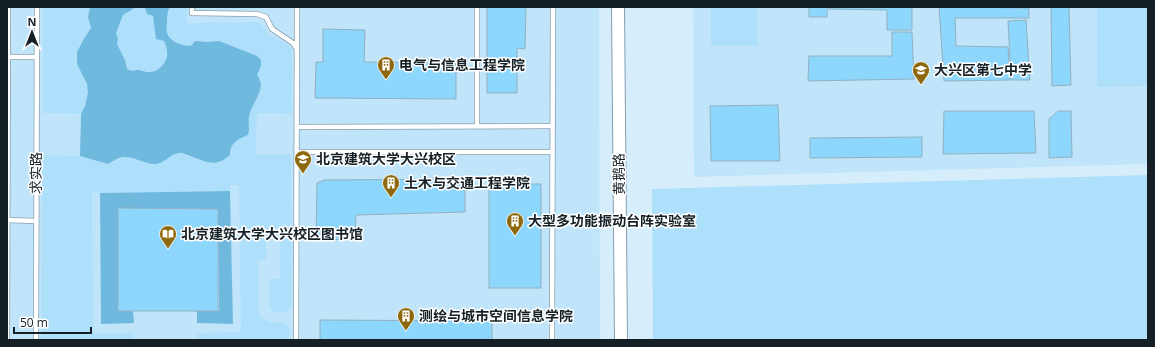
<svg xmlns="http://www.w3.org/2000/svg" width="1155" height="347" viewBox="0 0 1155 347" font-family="'Open Sans','Noto Sans SC',sans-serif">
	<rect width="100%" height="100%" fill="#d6eefb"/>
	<!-- built -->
	<g fill="#c0e5fa">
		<polygon points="7,7 599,7 600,340 7,340"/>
		<polygon points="693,7 1148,7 1148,164 694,177"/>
	</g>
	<!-- green -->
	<g fill="#afe0fb">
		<path d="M43,7H90L88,17L91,28C86,35 79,43 77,52C74,68 89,78 88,93C88,100 84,107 81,114L43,113Z"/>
		<path d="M134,7L145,8L147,14L153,16C154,20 154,24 156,28C164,42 179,63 153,71C145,74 140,67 132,71L127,69L125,60L117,44L116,33L123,15L133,9Z"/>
		<path d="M170,7H187V23L259,22L269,35L286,43L292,50V114L257,113L256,154H291L292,306L287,312H273L269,306V279H280V235H266V260L258,261V305L261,317L270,322H283L289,327V340H198L197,333L241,332L239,185H230V191L92,193L93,333H133V340H41L42,155L80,156L108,164L120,158L127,157L146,163L163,162L174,154L180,153L210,163L229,149L232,145L240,138L249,123V115L261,87L257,75L261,66V60L257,56L219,41L207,42L195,41L191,46C182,46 170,42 167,33C166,30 167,26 167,23C167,17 167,12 170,7Z"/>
		<polygon points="711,7 757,7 758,46 711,46"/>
		<polygon points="1097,7 1148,7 1148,86 1097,87"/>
		<polygon points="1148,175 1148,340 653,340 652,189"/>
	</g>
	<!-- water -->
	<g fill="#70b9de">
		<path d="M90,7H134L133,9L123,15L116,33L118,39L117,44L125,60L127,69L132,71C140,68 142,72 150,72C158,72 166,63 167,56C168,51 166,45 164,41L156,39L153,16L147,14L145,8L140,7H170C167,12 167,17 167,23C167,26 166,30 167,33C170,42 182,46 191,46L195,41L207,42L219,41L257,56L261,60V66L257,75C268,88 252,102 249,116C248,122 250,129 248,135C238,139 229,144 230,155C215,168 207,162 190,156C187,155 184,153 181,153C172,152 165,163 156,164C143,165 132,154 119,158C116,159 112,162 108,164L80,156L81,114L85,106L88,93L87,84L77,64V52L83,40L91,28L88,17Z"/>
		<polygon points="230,191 233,324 197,323 197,311 219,311 218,209 118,208 118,310 133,311 134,323 101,324 100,193"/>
	</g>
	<!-- building -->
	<g fill="#8dd6fc" stroke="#93b0bf">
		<polygon points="487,7 526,7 525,49 517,48 517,93 487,93"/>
		<polygon points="809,7 912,7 912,30 887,30 887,10 827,9 827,17 809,17"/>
		<polygon points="939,7 1029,8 1029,18 955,18 956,46 1008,47 1010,80 944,81"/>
		<polygon points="1051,7 1069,7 1071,85 1052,86"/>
		<polygon points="1026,20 1030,80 1011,80 1008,21"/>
		<polygon points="323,29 365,30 364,62 456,63 456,99 315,98 316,62 323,62"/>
		<polygon points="892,32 912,32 914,79 808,81 809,56 892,56"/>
		<polygon points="778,105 780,161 711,161 710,106"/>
		<polygon points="944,111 1034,111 1036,153 943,154"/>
		<polygon points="1058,111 1071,111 1072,157 1049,158 1049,119"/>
		<polygon points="922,137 922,157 810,158 810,138"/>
		<polygon points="465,179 465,212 356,215 355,239 316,240 317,183 324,180"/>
		<rect x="489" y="184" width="52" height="104"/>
		<polygon points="118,208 218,209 218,311 118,311"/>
		<polygon points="320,320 492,321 492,340 320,340"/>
	</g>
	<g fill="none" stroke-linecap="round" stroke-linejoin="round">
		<!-- service casing -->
		<g stroke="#849faf" stroke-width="6">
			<g id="service">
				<polyline points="192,7 192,13 257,14 266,17 272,29 293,43 297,49"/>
				<polyline points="477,7 477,126"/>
				<polyline points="7,57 37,57"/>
				<polyline points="297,127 553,126"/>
				<polyline points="297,152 553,152"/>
				<polyline points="7,220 36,221"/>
				<polyline points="7,340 8,7"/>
				<polyline points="36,340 37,7"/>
				<polyline points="296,340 297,7"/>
				<polyline points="552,340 553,7"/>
			</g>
		</g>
		<!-- tertiary casing -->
		<g stroke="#849faf" stroke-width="14">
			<polyline id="tertiary" points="618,7 621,340"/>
		</g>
		<!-- service -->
		<use href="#service" stroke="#fff" stroke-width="4.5"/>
		<!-- tertiary -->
		<use href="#tertiary" stroke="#fff" stroke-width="12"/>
	</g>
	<!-- icons -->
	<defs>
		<g id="building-pin" transform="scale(0.9)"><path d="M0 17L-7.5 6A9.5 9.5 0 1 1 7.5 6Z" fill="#8e680c" stroke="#fff"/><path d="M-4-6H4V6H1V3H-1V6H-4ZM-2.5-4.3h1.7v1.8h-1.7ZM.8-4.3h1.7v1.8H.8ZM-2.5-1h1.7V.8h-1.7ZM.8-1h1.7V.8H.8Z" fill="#fff"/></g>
		<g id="school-pin" transform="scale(0.9)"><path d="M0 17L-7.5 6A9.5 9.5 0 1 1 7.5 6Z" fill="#8e680c" stroke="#fff"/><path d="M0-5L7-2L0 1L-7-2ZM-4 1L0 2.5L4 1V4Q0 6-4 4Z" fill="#fff"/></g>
		<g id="university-pin" transform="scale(0.9)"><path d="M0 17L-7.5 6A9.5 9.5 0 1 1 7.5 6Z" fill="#8e680c" stroke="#fff"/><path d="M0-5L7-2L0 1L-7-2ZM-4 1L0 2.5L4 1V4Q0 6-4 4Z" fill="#fff"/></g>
		<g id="library-pin" transform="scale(0.9)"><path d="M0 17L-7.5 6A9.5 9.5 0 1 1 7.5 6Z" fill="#8e680c" stroke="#fff"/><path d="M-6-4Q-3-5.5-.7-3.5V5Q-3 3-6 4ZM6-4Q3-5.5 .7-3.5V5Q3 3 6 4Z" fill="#fff"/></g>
	</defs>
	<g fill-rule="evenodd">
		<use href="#building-pin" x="386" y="65"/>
		<use href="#school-pin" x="921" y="70"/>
		<use href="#university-pin" x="303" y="159"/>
		<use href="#building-pin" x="391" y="183"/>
		<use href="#building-pin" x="515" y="221"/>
		<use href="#library-pin" x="168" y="234"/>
		<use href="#building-pin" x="406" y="316"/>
	</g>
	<g text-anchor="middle" stroke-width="3" stroke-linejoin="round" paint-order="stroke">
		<!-- poi labels -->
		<g font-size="14" font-weight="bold" fill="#152026" stroke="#fff" text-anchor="start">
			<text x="399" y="70">电气与信息工程学院</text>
			<text x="934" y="75">大兴区第七中学</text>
			<text x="316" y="164">北京建筑大学大兴校区</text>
			<text x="404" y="188">土木与交通工程学院</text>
			<text x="528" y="226">大型多功能振动台阵实验室</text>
			<text x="181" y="239">北京建筑大学大兴校区图书馆</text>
			<text x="419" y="321">测绘与城市空间信息学院</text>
		</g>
		<!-- street labels -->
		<g font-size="14" fill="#152026" stroke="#fff">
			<text transform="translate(36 173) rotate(-90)" y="5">求实路</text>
			<text transform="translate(619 174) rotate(-91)" y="5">黄鹅路</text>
		</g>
	</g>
	<!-- border -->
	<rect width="1155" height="347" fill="none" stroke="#152026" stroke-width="16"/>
	<!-- north arrow -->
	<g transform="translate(32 32)" stroke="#ffffff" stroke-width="3" paint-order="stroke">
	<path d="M0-3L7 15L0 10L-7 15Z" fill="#152026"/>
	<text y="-6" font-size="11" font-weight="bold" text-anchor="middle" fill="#152026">N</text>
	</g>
	<!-- scale -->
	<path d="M14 327v6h77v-6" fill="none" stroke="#152026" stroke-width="2"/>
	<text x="20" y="327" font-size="12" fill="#152026" stroke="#ffffff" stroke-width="3" paint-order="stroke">50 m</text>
</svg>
